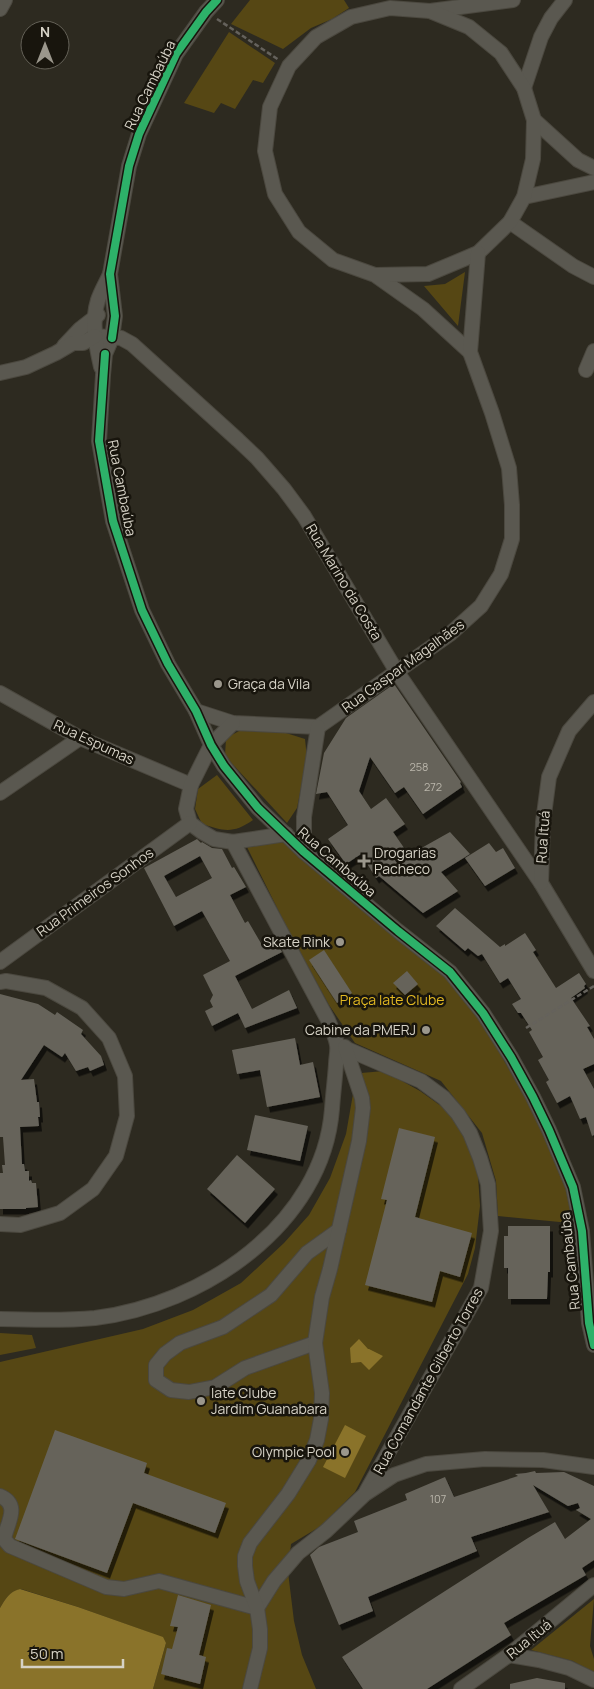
<svg xmlns="http://www.w3.org/2000/svg" width="594" height="1689" viewBox="0 0 594 1689" font-family="Manrope,sans-serif">
	<defs>
		<filter id="shadow"><feDropShadow dx="3" dy="5.5" stdDeviation="0" flood-color="#0009"/></filter>
	</defs>
	<rect width="100%" height="100%" fill="#2d2a20"/>
	<!-- green -->
	<g fill="#564714">
		<polygon points="250,0 344,0 349,8 332,19 311,28 283,49 231,24"/>
		<polygon points="229,32 275,63 263,83 253,80 235,109 221,103 214,113 184,103"/>
		<polygon points="465,272 458,326 424,286 445,284"/>
		<polygon points="241,730 286,733 305,739 307,758 297,808 287,823 225,756 226,738"/>
		<path d="M217,775L253,820C233,834 224,831 202,824L195,809L198,789Z"/>
		<polygon points="283,838 446,975 477,1014 550,1140 576,1211 570,1223 498,1216 496,1181 482,1133 441,1081 355,1043 329,1005 288,930 245,843"/>
		<path d="M384,1071L420,1091L448,1111L468,1141L478,1176L480,1206L475,1248L468,1274L355,1492L321,1526L291,1544L288,1572L294,1621L302,1655L316,1689H153L166,1643L151,1633L78,1607L21,1589C9,1592 6,1598 0,1608V1362L143,1329L193,1310L241,1283L284,1243L309,1215L330,1178L346,1134L353,1094L361,1073Z"/>
		<polygon points="0,1333 32,1335 36,1348 0,1355"/>
		<polygon points="594,1599 590,1646 594,1659 594,1673 573,1661 531,1650"/>
	</g>
	<!-- water -->
	<g fill="#8a732a">
		<polygon points="359,1339 368,1349 369,1349 383,1356 369,1370 361,1362 351,1363 350,1348"/>
		<polygon points="345,1425 366,1436 345,1478 323,1467"/>
		<path d="M20,1589L78,1607L163,1637L166,1643L153,1689H0V1608C6,1598 9,1592 20,1589Z"/>
	</g>
	<!-- building -->
	<g fill="#66635a" fill-rule="evenodd" filter="url(#shadow)">
		<polygon points="394,684 461,782 460,783 462,787 423,814 404,787 395,793 370,757 359,791 371,809 386,798 405,824 393,832 409,855 450,832 470,854 441,872 458,891 423,913 379,876 376,878 361,854 346,864 328,839 348,825 327,792 316,794 324,753 346,718"/>
		<path d="M197,839L201,843L202,842L212,848L222,849L232,868L234,867L246,887L230,895L245,923L248,921L262,945L274,938L282,952L235,976L252,1009L289,990L297,1008L245,1028L238,1013L212,1026L205,1011L213,1007L210,1001L213,995L203,975L230,961L202,911L174,926L144,868ZM200,856L212,878L176,897L164,876Z"/>
		<polygon points="489,843 496,852 503,848 515,868 485,886 465,858"/>
		<polygon points="455,908 500,947 505,944 505,946 525,933 536,950 533,952 556,988 579,973 586,984 584,986 585,988 571,998 590,1026 587,1027 594,1039 594,1064 583,1069 594,1089 594,1135 592,1136 586,1117 580,1119 570,1096 557,1103 546,1082 549,1080 538,1060 543,1057 529,1032 532,1030 521,1013 518,1013 512,1004 521,999 508,978 500,983 482,954 478,956 468,948 465,951 436,926"/>
		<polygon points="324,950 352,993 337,1003 309,960"/>
		<polygon points="407,971 418,984 405,995 393,983"/>
		<polygon points="0,994 38,1004 55,1015 57,1012 83,1030 81,1034 101,1056 104,1065 90,1071 88,1067 76,1071 65,1053 62,1057 44,1045 21,1080 34,1079 37,1102 39,1102 40,1117 38,1117 39,1126 20,1127 22,1164 24,1164 25,1171 29,1171 29,1181 31,1180 32,1183 36,1183 38,1207 26,1208 26,1209 0,1209 0,1173 3,1173 2,1165 5,1165 3,1137 0,1137"/>
		<polygon points="295,1038 300,1065 313,1062 320,1097 267,1107 260,1070 237,1074 232,1050"/>
		<polygon points="255,1115 308,1126 300,1161 247,1150"/>
		<polygon points="399,1128 435,1137 415,1217 472,1233 460,1277 440,1271 432,1302 365,1285 387,1200 381,1199"/>
		<polygon points="237,1155 275,1189 245,1223 207,1189"/>
		<polygon points="508,1226 550,1226 550,1272 548,1272 547,1299 508,1299 508,1268 504,1268 504,1236 508,1236"/>
		<polygon points="55,1430 147,1463 144,1473 226,1503 215,1533 133,1503 107,1573 15,1539"/>
		<polygon points="535,1471 536,1473 564,1472 594,1486 594,1560 582,1568 586,1575 504,1623 511,1635 427,1689 363,1689 342,1657 528,1538 555,1522 565,1539 591,1519 576,1510 580,1508 578,1503 568,1506 533,1485 549,1512 471,1537 477,1551 368,1597 373,1611 339,1625 310,1555 319,1547 358,1532 354,1521 407,1500 405,1494 445,1477 454,1497 518,1476 515,1474 526,1473"/>
		<polygon points="178,1595 211,1605 199,1655 206,1657 200,1684 161,1674 167,1648 172,1649 178,1627 170,1626"/>
		<polygon points="537,1678 565,1683 565,1689 510,1689 510,1684"/>
	</g>
	<g fill="none" stroke-linecap="round" stroke-linejoin="round">
		<!-- minor casing -->
		<g stroke="#4b483f" stroke-width="16">
			<g id="minor">
				<polyline points="217,0 206,12 176,54 139,134 129,166 110,274 115,316 112,338 105,354 103,375 99,441 113,521 142,610 168,664 196,711 211,745 224,766 258,808 304,852 398,931 450,972 483,1013 511,1057 533,1097 549,1130 573,1187 582,1231 589,1323 594,1345"/>
				<polyline points="0,9 5,0"/>
				<polyline points="430,11 513,0"/>
				<polyline points="524,88 541,37 551,18 565,0"/>
				<polyline points="534,120 578,160 594,168"/>
				<polyline points="524,197 594,182"/>
				<polyline points="510,222 573,266 594,277"/>
				<polyline points="375,275 428,274 478,253 510,222 524,197 533,159 534,120 524,88 501,53 469,27 430,11 390,8 351,17 316,37 289,66 270,107 265,151 275,194 299,232 333,260 375,275 423,309 470,352"/>
				<polyline points="95,336 121,338 132,344 238,440 257,458 284,489 304,516 397,672 541,883 594,971"/>
				<polyline points="64,346 80,329 98,315"/>
				<path d="M101,367C96,345 91,322 98,300C101,291 106,283 110,274"/>
				<polyline points="586,370 594,351"/>
				<polyline points="0,373 26,367 56,353 73,343 83,343 95,336"/>
				<polyline points="0,693 80,738 191,785"/>
				<polyline points="196,711 233,723 318,727 450,634 481,606 501,574 512,539 512,505 509,468 492,413 470,352 478,253"/>
				<polyline points="233,723 211,745 191,785 186,809 190,823 202,832 214,839 233,842 286,834"/>
				<polyline points="0,793 80,738"/>
				<polyline points="304,852 304,817 318,727"/>
				<polyline points="541,883 543,822 549,777 569,731 594,702"/>
				<polyline points="0,962 190,823"/>
				<polyline points="0,982 6,981 46,988 82,1008 109,1038 125,1076 127,1116 116,1156 93,1189 60,1213 20,1225 0,1224"/>
				<polyline points="340,1046 421,1081 444,1098 458,1114 470,1133 480,1158 488,1184 491,1231 481,1288 366,1492"/>
				<path d="M0,1319C31,1320 63,1321 95,1318C202,1305 323,1225 332,1109C333,1094 335,1079 336,1064C336,1058 338,1051 337,1045C336,1037 331,1028 328,1020L233,842"/>
				<polyline points="315,1343 245,1368 215,1387 189,1392 171,1390 156,1380 156,1365 165,1354 180,1343 223,1327 271,1295 307,1253 339,1230"/>
				<path d="M0,1496C21,1505 7,1523 4,1539L10,1546L106,1587L124,1589L159,1581L257,1608L274,1581L298,1553L326,1531L365,1494L394,1475L426,1464L485,1459L543,1460L594,1467"/>
				<polyline points="509,1655 539,1660 569,1668 594,1680"/>
				<polyline points="250,1689 260,1648 260,1629 257,1608 247,1581 245,1566 245,1556 250,1543 288,1494 309,1460 317,1440 321,1419 322,1393 315,1343 322,1297 330,1269 359,1141 363,1108 362,1098 345,1047"/>
				<polyline points="461,1689 509,1655 594,1585"/>
			</g>
		</g>
		<!-- path -->
		<g stroke="#65625c" stroke-width="2.5" stroke-dasharray="5 2.5" stroke-linecap="butt">
			<polyline points="217,19 279,60"/>
			<polyline points="526,1028 594,986"/>
		</g>
		<!-- minor -->
		<use href="#minor" stroke="#5a5850" stroke-width="14"/>
		<!-- cycleway casing -->
		<g stroke="#18150d" stroke-width="11">
			<g id="cycleway">
				<polyline points="112,338 115,316 110,274 129,166 139,134 176,54 206,12 217,0"/>
				<polyline points="105,354 99,441 113,521 142,610 168,664 196,711 211,745 224,766 258,808 304,852 398,931 450,972 483,1013 511,1057 533,1097 549,1130 573,1187 582,1231 589,1323 594,1345"/>
			</g>
		</g>
		<!-- cycleway -->
		<use href="#cycleway" stroke="#2db169" stroke-width="8"/>
	</g>
	<!-- markers -->
	<g fill="#9b978c" stroke="#18150d" stroke-width="2">
		<circle cx="218" cy="684" r="5"/>
		<path d="M361.5 853.5h5v5h5v5h-5v5h-5v-5h-5v-5h5z"/>
		<circle cx="340" cy="942" r="5"/>
		<circle cx="426" cy="1030" r="5"/>
		<circle cx="201" cy="1401" r="5"/>
		<circle cx="345" cy="1452" r="5"/>
	</g>
	<g text-anchor="middle" stroke-width="5" stroke-linejoin="round" paint-order="stroke">
		<!-- number labels -->
		<g font-size="11" fill="#bab6ab">
			<text x="419" y="771">258</text>
			<text x="433" y="791">272</text>
			<text x="438" y="1503">107</text>
		</g>
		<!-- street labels -->
		<g font-size="14" fill="#d6d2c6" stroke="#18150d">
			<text transform="translate(150 85) rotate(-64)" y="5">Rua Cambaúba</text>
			<text transform="translate(122 488) rotate(79)" y="5">Rua Cambaúba</text>
			<text transform="translate(344 582) rotate(59)" y="5">Rua Marino da Costa</text>
			<text transform="translate(403 666) rotate(-36)" y="5">Rua Gaspar Magalhães</text>
			<text transform="translate(94 742) rotate(25)" y="5">Rua Espumas</text>
			<text transform="translate(543 837) rotate(-86)" y="5">Rua Ituá</text>
			<text transform="translate(337 862) rotate(41)" y="5">Rua Cambaúba</text>
			<text transform="translate(95 892) rotate(-36)" y="5">Rua Primeiros Sonhos</text>
			<text transform="translate(570 1261) rotate(-96)" y="5">Rua Cambaúba</text>
			<text transform="translate(428 1381) rotate(-61)" y="5">Rua Comandante Gilberto Torres</text>
			<text transform="translate(529 1639) rotate(-39)" y="5">Rua Ituá</text>
		</g>
		<!-- poi labels -->
		<g font-size="14" fill="#d6d2c6" stroke="#18150d" text-anchor="start">
			<text x="228" y="689">Graça da Vila</text>
			<text x="374" y="858">Drogarias<tspan x="374" dy="16">Pacheco</tspan></text>
			<text x="330" y="947" text-anchor="end">Skate Rink</text>
			<text x="416" y="1035" text-anchor="end">Cabine da PMERJ</text>
			<text x="211" y="1398">Iate Clube<tspan x="211" dy="16">Jardim Guanabara</tspan></text>
			<text x="335" y="1457" text-anchor="end">Olympic Pool</text>
		</g>
		<!-- park labels -->
		<g font-size="14" fill="#e3b922" stroke="#18150d">
			<text x="392" y="1005">Praça Iate Clube</text>
		</g>
	</g>
	<!-- north arrow -->
	<g transform="translate(45 45)"><circle r="24" fill="#18150d" stroke="#646157"/>
	<path d="M0-4L9 19L0 12L-9 19Z" fill="#9b978c"/>
	<text y="-8" font-size="14" font-weight="bold" text-anchor="middle" fill="#d6d2c6">N</text>
	</g>
	<!-- scale -->
	<path d="M22 1659v8h101v-8" fill="none" stroke="#d6d2c6" stroke-width="2.5"/>
	<text x="30" y="1659" font-size="15" fill="#d6d2c6" stroke="#18150d" stroke-width="4" paint-order="stroke">50 m</text>
</svg>
